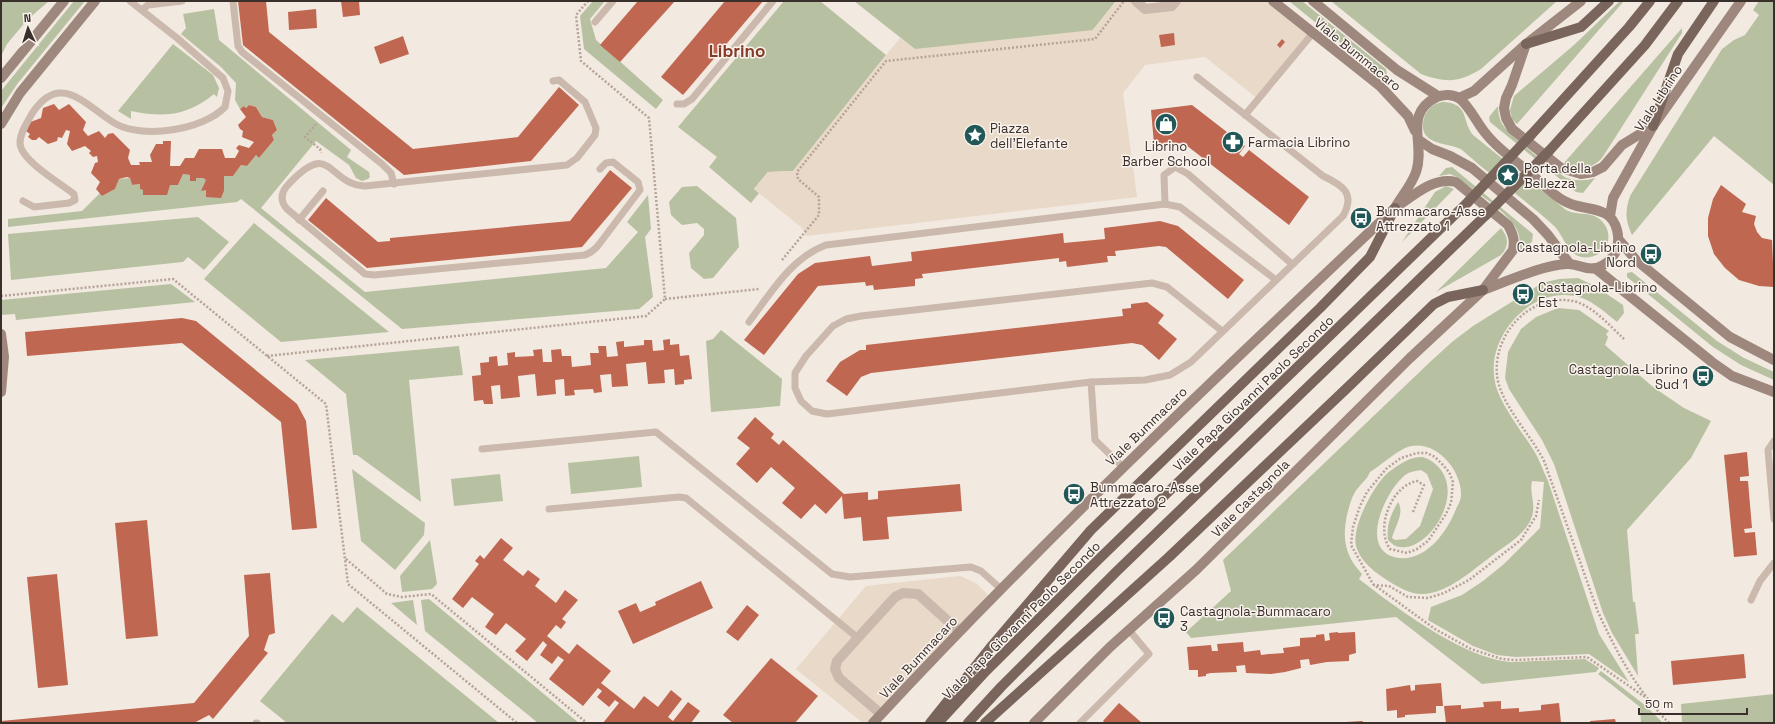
<svg xmlns="http://www.w3.org/2000/svg" width="1775" height="724" viewBox="0 0 1775 724" font-family="'Space Grotesk',sans-serif">
	<rect width="100%" height="100%" fill="#f2e9e0"/>
	<!-- green -->
	<g fill="#b7c1a1">
		<polygon points="1,1 49,1 27,20 7,44 1,56"/>
		<polygon points="74,1 85,1 18,83 1,108 1,91"/>
		<polygon points="593,1 605,1 590,19 596,40 663,100 656,109 584,49 580,16"/>
		<polygon points="784,1 820,1 886,55 793,171 768,172 754,189 759,193 751,203 709,167 717,157 678,127"/>
		<polygon points="854,1 1116,1 1088,36 920,53"/>
		<polygon points="1289,1 1302,1 1386,69 1387,75 1384,76 1379,74"/>
		<path d="M1331,1H1557L1481,69C1458,83 1446,83 1421,74Z"/>
		<polygon points="1620,1 1624,1 1517,124 1512,119 1510,110 1514,96 1574,45"/>
		<path d="M1759,1H1774V185L1714,136L1632,235C1625,219 1625,212 1630,196L1722,49L1734,40L1745,35L1759,15L1753,10Z"/>
		<polygon points="214,9 219,40 351,150 347,157 369,172 370,177 368,179 362,181 356,178 349,165 316,141 261,208 365,292 606,268 638,232 627,222 648,195 651,229 645,237 653,297 639,309 402,329 241,199 237,202 8,227 8,219 82,211 100,193 102,196 115,189 119,179 130,178 132,185 140,184 140,189 143,190 143,195 170,185 178,185 183,174 190,175 190,181 195,181 196,178 203,178 206,180 206,197 221,197 224,191 224,176 233,176 241,165 247,166 256,155 259,158 274,140 272,135 277,130 273,120 262,117 256,107 249,105 246,108 244,106 240,109 235,100 236,83 221,67 181,34 186,28 183,14"/>
		<path d="M1682,28V33L1602,158C1591,170 1577,171 1564,163Z"/>
		<path d="M173,44L213,75L219,88L217,97L214,94C187,116 164,118 131,111V119L118,111Z"/>
		<path d="M1442,102C1470,103 1461,120 1473,135L1566,210C1576,216 1589,211 1598,218C1613,228 1612,250 1594,256C1589,258 1581,258 1576,255C1565,248 1562,232 1552,224C1523,198 1491,176 1462,150C1451,142 1416,147 1424,118C1427,109 1433,104 1442,102Z"/>
		<path d="M1498,106C1498,114 1500,123 1506,129C1515,139 1556,173 1567,178C1576,181 1586,181 1595,178L1583,193L1576,192L1490,122L1489,117Z"/>
		<path d="M1452,167L1533,234L1532,242L1518,252C1521,242 1520,234 1514,225C1506,212 1471,188 1457,177L1450,174L1439,176L1446,168Z"/>
		<polygon points="697,186 736,218 739,247 713,278 704,279 691,268 689,253 704,235 704,229 697,223 682,225 671,215 669,202 682,187"/>
		<polygon points="1446,186 1454,189 1402,242 1435,192"/>
		<polygon points="198,217 229,242 204,270 188,257 183,262 11,280 8,234"/>
		<polygon points="254,223 389,332 281,342 204,279"/>
		<path d="M1501,228C1509,238 1509,246 1501,255L1436,292Z"/>
		<polygon points="1632,272 1717,341 1744,358 1774,372 1774,380 1741,365 1713,347 1627,277 1627,273"/>
		<path d="M1578,278L1595,286L1623,305L1624,313L1617,322C1606,313 1595,303 1582,298C1534,282 1485,335 1495,382C1499,404 1525,435 1537,456C1541,464 1544,473 1548,481L1599,634L1629,682L1589,654L1516,657L1497,655L1473,646L1428,620L1431,607L1462,595L1483,581L1504,564L1540,528L1544,482L1532,481C1529,494 1537,505 1531,519C1524,536 1503,547 1489,558C1470,572 1449,592 1424,594C1412,595 1400,588 1390,582C1376,573 1361,563 1356,546C1351,527 1375,482 1390,471C1400,464 1416,452 1428,459C1473,483 1431,552 1400,547C1395,547 1391,543 1388,540C1386,526 1391,514 1398,502C1405,513 1395,526 1392,538L1395,540L1406,539L1420,526L1433,489L1427,474L1421,470C1415,471 1408,472 1404,476C1386,491 1359,547 1394,557C1423,565 1447,533 1456,509C1458,505 1461,500 1461,495C1462,469 1433,436 1405,448C1393,454 1381,465 1370,472C1367,480 1360,484 1355,492C1351,499 1349,507 1347,515C1342,539 1345,556 1362,574L1359,579C1395,607 1466,660 1512,662L1585,659L1599,668L1596,672L1482,684L1396,617L1191,638L1186,632L1231,591L1223,560L1430,362L1452,342L1473,326L1542,283L1559,279Z"/>
		<polygon points="171,284 195,302 16,320 15,314 1,315 1,300"/>
		<polygon points="1558,308 1579,310 1609,331 1606,334 1608,337 1605,345 1653,387 1684,408 1711,421 1691,458 1627,530 1633,602 1635,602 1639,634 1635,634 1638,676 1612,633 1603,613 1554,464 1542,440 1509,389 1505,378 1508,352 1521,329 1536,317"/>
		<polygon points="721,330 782,379 780,406 711,412 706,341 713,339"/>
		<polygon points="459,346 463,375 409,380 421,502 357,455 353,455 346,394 305,360"/>
		<polygon points="639,456 642,487 571,494 568,463"/>
		<polygon points="352,469 425,523 424,535 395,570 361,541"/>
		<polygon points="500,474 503,501 454,506 451,479"/>
		<polygon points="430,540 437,584 432,589 402,592 400,576"/>
		<polygon points="429,599 579,723 538,723 425,631 421,600"/>
		<polygon points="413,600 417,625 391,603"/>
		<polygon points="357,607 499,723 287,723 260,701 332,614 343,623"/>
		<polygon points="1601,671 1646,706 1663,723 1641,723 1640,707 1598,674"/>
		<polygon points="1774,694 1774,723 1684,723 1682,722 1681,704"/>
	</g>
	<!-- plaza -->
	<g fill="#e9d9c8">
		<polygon points="1116,1 1136,1 1145,9 1176,1 1273,1 1313,33 1258,99 1205,57 1145,65 1123,93 1137,197 806,236 802,228 754,189 768,172 793,171 900,38 915,49 1093,30"/>
		<polygon points="960,576 976,583 991,598 873,723 863,723 796,669 866,586"/>
	</g>
	<!-- building -->
	<g fill="#c06751">
		<polygon points="238,1 266,1 269,32 413,149 518,137 559,87 579,105 531,161 404,175 243,45"/>
		<polygon points="341,1 359,1 360,15 343,17"/>
		<polygon points="638,1 675,1 620,62 600,45"/>
		<polygon points="725,1 763,1 683,95 661,77"/>
		<polygon points="316,9 317,28 289,30 288,12"/>
		<polygon points="1174,33 1175,45 1161,47 1159,35"/>
		<polygon points="403,36 409,54 380,64 374,47"/>
		<polygon points="1282,39 1285,42 1280,48 1277,45"/>
		<polygon points="54,104 59,110 69,104 86,122 83,130 88,136 99,131 105,138 108,134 113,133 130,150 128,158 131,165 140,165 139,162 152,162 150,155 156,144 163,144 163,141 171,141 170,166 180,166 185,158 194,158 199,149 222,149 225,158 235,158 239,151 236,148 239,145 249,148 254,142 242,137 243,131 240,129 238,125 246,117 240,109 244,106 246,108 249,105 256,107 262,117 273,120 277,130 272,135 274,140 259,158 256,155 247,166 241,165 233,176 224,176 224,191 221,198 206,197 206,190 201,191 206,180 203,178 196,178 196,181 190,181 190,175 183,174 178,185 170,185 167,195 143,195 143,190 140,189 140,184 132,185 130,178 127,177 119,179 115,189 102,196 96,189 100,182 91,173 95,163 98,162 97,156 93,157 89,153 91,151 85,146 72,151 67,144 70,131 66,130 62,138 58,137 57,141 48,144 39,137 36,140 32,140 28,137 30,134 26,131 28,123 41,118 43,108"/>
		<polygon points="1192,105 1245,146 1239,154 1243,157 1249,150 1309,197 1289,225 1186,145 1178,143 1154,144 1151,110"/>
		<polygon points="610,170 632,188 582,247 367,268 308,220 326,198 378,242 390,241 390,238 570,221"/>
		<polygon points="1721,185 1746,204 1742,212 1756,216 1754,224 1757,232 1762,238 1772,240 1774,287 1759,286 1739,280 1725,268 1714,254 1708,236 1708,218 1713,199"/>
		<polygon points="1160,221 1178,226 1244,280 1228,299 1166,247 1159,246 1115,251 1116,256 1107,256 1108,262 1067,267 1066,261 1059,262 1059,258 922,274 923,278 915,279 915,286 874,290 873,285 866,286 865,282 818,286 764,355 744,340 798,274 815,263 870,256 872,266 912,261 911,252 1063,233 1064,243 1105,239 1104,228"/>
		<polygon points="1147,302 1164,315 1158,323 1177,339 1159,360 1142,345 1132,343 871,373 861,377 847,396 826,381 840,362 860,350 866,350 866,345 1123,316 1122,309 1131,308 1131,304"/>
		<polygon points="182,318 196,321 297,404 306,421 317,528 292,530 281,422 182,343 27,356 25,332"/>
		<polygon points="670,339 670,345 679,344 680,356 689,355 692,379 684,380 684,384 675,385 674,369 664,370 665,383 648,384 646,362 626,364 628,386 612,387 611,374 600,375 602,392 594,393 593,389 574,390 575,395 565,396 564,379 555,380 556,394 537,396 535,374 518,376 520,397 501,399 500,385 491,386 493,404 484,404 483,400 474,401 472,376 481,375 480,363 489,362 489,357 497,356 498,366 508,365 507,353 515,352 515,357 534,356 533,350 542,349 543,362 552,362 551,350 561,349 562,356 571,356 572,367 582,366 591,365 590,353 599,353 598,346 606,346 607,357 618,356 616,342 624,341 624,347 644,345 644,340 652,340 653,351 664,350 663,340"/>
		<polygon points="755,417 774,434 771,438 779,445 783,440 844,494 868,492 868,500 878,499 878,491 960,484 962,511 887,517 889,539 863,541 861,517 844,519 842,496 826,514 815,504 801,519 782,503 795,488 771,467 757,483 736,464 750,448 737,438"/>
		<polygon points="1747,452 1749,476 1740,477 1740,481 1748,481 1752,528 1744,529 1745,533 1755,532 1757,555 1734,557 1724,455"/>
		<polygon points="147,520 158,636 126,639 115,523"/>
		<polygon points="501,538 513,548 503,560 523,576 528,570 540,579 535,586 556,603 565,590 578,600 562,619 566,622 561,629 556,625 547,636 569,654 577,644 611,671 601,683 634,709 644,696 658,707 671,690 682,699 668,717 673,721 688,702 700,711 691,723 603,723 619,703 615,700 609,707 597,697 602,691 598,688 583,706 549,679 564,660 558,656 552,664 540,655 547,645 543,641 527,661 515,651 526,639 506,623 496,635 485,627 494,614 472,597 463,608 452,599 479,564 475,561 480,555 484,559"/>
		<polygon points="270,573 275,633 269,635 264,650 268,653 213,719 209,715 194,723 1,723 1,721 194,703 249,636 244,575"/>
		<polygon points="57,574 68,685 38,688 27,577"/>
		<polygon points="701,581 713,608 633,644 618,611 636,603 640,612 656,605 655,602"/>
		<polygon points="747,605 759,615 738,641 726,632"/>
		<polygon points="1338,632 1338,633 1355,632 1356,653 1349,655 1349,661 1327,662 1310,665 1309,659 1300,660 1301,668 1285,672 1271,674 1246,673 1245,665 1236,666 1237,672 1211,673 1206,674 1206,676 1198,677 1198,670 1189,670 1187,647 1211,645 1212,651 1218,651 1217,644 1243,642 1244,652 1260,650 1261,655 1269,654 1284,653 1283,648 1300,646 1300,638 1316,637 1316,635 1324,634 1325,641 1330,640 1329,633"/>
		<polygon points="1744,654 1746,678 1673,685 1671,661"/>
		<polygon points="771,658 818,696 795,723 733,723 723,715"/>
		<polygon points="1441,683 1443,706 1436,706 1436,713 1405,715 1405,717 1397,718 1397,710 1387,711 1386,689 1410,685 1411,691 1415,690 1415,685"/>
		<polygon points="1501,701 1501,709 1519,708 1519,712 1541,710 1541,705 1559,703 1561,723 1446,723 1444,706 1461,705 1461,709 1484,707 1483,702"/>
		<polygon points="1119,703 1142,723 1105,723 1103,721"/>
		<polygon points="1615,719 1616,723 1590,723 1590,721"/>
		<polygon points="1362,721 1365,723 1346,723 1346,722"/>
	</g>
	<g fill="none" stroke-linecap="round" stroke-linejoin="round">
		<!-- path -->
		<g stroke="#b6a397" stroke-width="2.5" stroke-dasharray="2 2" stroke-linecap="butt">
			<polyline points="316,124 305,137 320,149 321,153"/>
			<polyline points="782,260 819,215 819,197 798,179 797,172 886,61 1095,39 1124,1"/>
			<polyline points="1,296 173,279 326,404 348,584 517,723"/>
			<polyline points="665,299 759,289"/>
			<path d="M1624,339C1610,326 1592,305 1573,301C1530,293 1493,334 1497,375C1499,400 1526,430 1539,452C1543,458 1546,465 1548,472L1598,612C1617,653 1637,691 1669,723"/>
			<polyline points="267,356 646,316 665,299 649,118 581,61 576,15 588,1"/>
			<path d="M1413,512L1424,485L1417,481C1391,486 1375,528 1390,549L1407,553L1417,549L1428,541L1446,514L1451,503L1453,482L1449,472L1443,465L1435,457L1427,453H1417L1401,458L1386,469L1367,492L1360,506L1353,527L1351,545L1373,584L1435,629L1471,649L1502,659L1515,660L1587,657L1645,697"/>
			<polyline points="346,559 387,594 402,597 431,594 587,723"/>
			<polyline points="1373,585 1389,586 1408,597 1428,598 1444,593 1469,580 1521,540 1536,516 1539,500"/>
		</g>
		<!-- lane -->
		<g stroke="#cab9ac" stroke-width="7">
			<polyline points="233,1 238,46 242,52 382,164 391,173 394,184"/>
			<polyline points="142,10 148,5 182,1"/>
			<polyline points="595,22 613,1"/>
			<path d="M553,81L559,80L585,102L596,128L595,135L577,158L567,165L365,186C326,184 332,136 286,187C280,195 281,202 287,209L365,274L374,275L585,255L591,252L597,247L640,190L638,182L613,162L606,163L600,169"/>
			<polyline points="677,104 684,104 692,99 773,1"/>
			<polyline points="1245,115 1313,33"/>
			<path d="M23,201L34,207L69,203L75,200L74,194C60,183 20,160 20,143C20,132 28,121 33,112C40,102 49,92 62,93C79,93 101,116 116,124C144,139 203,130 225,107L228,91L223,78L177,38L130,1"/>
			<polyline points="1165,204 1164,175 1175,167 1188,174 1292,264"/>
			<polyline points="299,220 323,191"/>
			<path d="M749,322C771,293 791,258 826,245L1165,204L1180,207L1276,280"/>
			<polyline points="1091,382 827,414 812,411 801,401 795,388 795,373 806,356 833,326 846,319 861,316 1152,283 1167,287 1222,331"/>
			<polyline points="1774,441 1768,450 1774,519"/>
			<polyline points="482,449 656,432 832,574 850,577 971,567 981,571 1000,588"/>
			<path d="M1123,467L1095,440L1091,382L1145,380L1170,375L1191,362L1343,216C1356,193 1342,185 1323,176L1197,77"/>
			<polyline points="549,509 679,497 686,498 858,638"/>
			<polyline points="1751,600 1760,581 1774,563"/>
			<polyline points="256,723 257,723"/>
			<polyline points="1080,723 1149,654 1129,630"/>
		</g>
		<!-- street -->
		<g stroke="#cab9ac" stroke-width="10">
			<polyline points="1136,1 1145,9 1172,6 1176,1"/>
			<polyline points="881,714 839,678 835,669 837,661 895,597 903,593 918,594 959,631"/>
		</g>
		<!-- secondary -->
		<g stroke="#9e887e" stroke-width="10">
			<polyline points="1273,1 1380,86 1408,116 1415,131"/>
			<polyline points="1313,1 1397,70 1438,96"/>
			<polyline points="1526,44 1512,85 1506,98 1504,108 1506,118 1512,129 1561,168 1581,174 1593,172 1603,167 1622,145 1653,126"/>
			<polyline points="1,78 64,1"/>
			<polyline points="1459,98 1474,91 1526,44 1581,1"/>
			<polyline points="1,124 20,93 95,1"/>
			<polyline points="1419,140 1432,149 1450,156 1472,168 1533,219 1548,235 1569,263"/>
			<path d="M1396,206C1402,196 1412,184 1416,172C1426,144 1402,114 1437,97C1443,94 1454,94 1460,99C1471,108 1477,124 1487,135C1498,149 1516,161 1530,173C1542,183 1556,199 1571,204C1589,211 1611,206 1617,230C1619,238 1619,245 1615,253C1611,261 1605,265 1597,268C1586,271 1577,263 1567,264C1546,264 1505,282 1483,290"/>
			<polyline points="1610,216 1613,198 1653,126 1741,1"/>
			<polyline points="1619,240 1636,260 1730,337 1774,360"/>
			<polyline points="1595,268 1712,362 1732,376 1774,392"/>
			<polyline points="1,334 4,357 1,392"/>
			<path d="M873,723C1039,544 1217,376 1395,208C1413,196 1434,176 1456,182L1508,225C1513,234 1515,240 1513,250L1483,290L1410,358L1196,570L1110,647L1034,723"/>
		</g>
		<!-- primary -->
		<g stroke="#7a655d" stroke-width="10">
			<polyline points="1526,44 1581,27 1609,1"/>
			<polyline points="1653,126 1678,54 1714,1"/>
			<polyline points="1531,135 1629,27 1650,1"/>
			<polyline points="1549,151 1645,45 1678,1"/>
			<polyline points="930,723 990,648 1091,530 1320,308 1370,257 1395,208"/>
			<polyline points="938,723 984,673 1102,556 1468,202"/>
			<polyline points="968,723 1001,687 1117,571 1486,215"/>
			<polyline points="985,723 1169,557 1346,389 1434,304 1448,297 1483,290"/>
		</g>
		<!-- primary-bridge -->
		<g stroke="#7a655d" stroke-width="10">
			<polyline points="1468,202 1531,135"/>
			<polyline points="1486,215 1549,151"/>
		</g>
	</g>
	<!-- icons -->
	<defs>
		<g id="shop-disc" transform="scale(1.15)"><circle r="9.5" fill="#225758" stroke="#faf3ed"/><path d="M-5-2.5h2.3a2.7 3.5 0 0 1 5.4 0H5L5.5 6h-11ZM-1.5-2.5h3a1.5 2.3 0 0 0-3 0Z" fill="#fff"/></g>
		<g id="sight-disc" transform="scale(1.15)"><circle r="9.5" fill="#225758" stroke="#faf3ed"/><path d="M0-6L1.8-2.2L6-1.7L2.9 1.2L3.7 5.4L0 3.3L-3.7 5.4L-2.9 1.2L-6-1.7L-1.8-2.2Z" fill="#fff"/></g>
		<g id="pharmacy-disc" transform="scale(1.15)"><circle r="9.5" fill="#225758" stroke="#faf3ed"/><path d="M-2-6h4v4h4v4h-4v4h-4v-4h-4v-4h4Z" fill="#fff"/></g>
		<g id="bus-disc" transform="scale(1.15)"><circle r="9.5" fill="#225758" stroke="#faf3ed"/><path d="M-5-6H5V4H4V6H2V4H-2V6H-4V4H-5ZM-3.5-4V0h7V-4ZM-3.5 1.2v1.5H-2V1.2ZM2 1.2v1.5H3.5V1.2Z" fill="#fff"/></g>
	</defs>
	<g fill-rule="evenodd">
		<use href="#shop-disc" x="1166" y="124"/>
		<use href="#sight-disc" x="975" y="135"/>
		<use href="#pharmacy-disc" x="1233" y="142"/>
		<use href="#sight-disc" x="1508" y="175"/>
		<use href="#bus-disc" x="1361" y="218"/>
		<use href="#bus-disc" x="1651" y="254"/>
		<use href="#bus-disc" x="1523" y="294"/>
		<use href="#bus-disc" x="1703" y="376"/>
		<use href="#bus-disc" x="1074" y="494"/>
		<use href="#bus-disc" x="1164" y="618"/>
	</g>
	<g text-anchor="middle" stroke-width="3" stroke-linejoin="round" paint-order="stroke">
		<!-- street labels -->
		<g font-size="13" fill="#392f2b" stroke="#faf3ed">
			<text transform="translate(1358 54) rotate(39)" y="5">Viale Bummacaro</text>
			<text transform="translate(1658 98) rotate(-57)" y="5">Viale Librino</text>
			<text transform="translate(1253 393) rotate(-44)" y="5">Viale Papa Giovanni Paolo Secondo</text>
			<text transform="translate(1146 426) rotate(-44)" y="5">Viale Bummacaro</text>
			<text transform="translate(1250 498) rotate(-45)" y="5">Viale Castagnola</text>
			<text transform="translate(1021 620) rotate(-45)" y="5">Viale Papa Giovanni Paolo Secondo</text>
			<text transform="translate(918 657) rotate(-47)" y="5">Viale Bummacaro</text>
		</g>
		<!-- poi labels -->
		<g font-size="13" fill="#392f2b" stroke="#faf3ed" text-anchor="start">
			<text x="990" y="133">Piazza<tspan x="990" dy="15">dell'Elefante</tspan></text>
			<text x="1248" y="147">Farmacia Librino</text>
			<text x="1166" y="151" text-anchor="middle">Librino<tspan x="1166" dy="15">Barber School</tspan></text>
			<text x="1524" y="173">Porta della<tspan x="1524" dy="15">Bellezza</tspan></text>
			<text x="1376" y="216">Bummacaro-Asse<tspan x="1376" dy="15">Attrezzato 1</tspan></text>
			<text x="1636" y="252" text-anchor="end">Castagnola-Librino<tspan x="1636" dy="15">Nord</tspan></text>
			<text x="1538" y="292">Castagnola-Librino<tspan x="1538" dy="15">Est</tspan></text>
			<text x="1688" y="374" text-anchor="end">Castagnola-Librino<tspan x="1688" dy="15">Sud 1</tspan></text>
			<text x="1090" y="492">Bummacaro-Asse<tspan x="1090" dy="15">Attrezzato 2</tspan></text>
			<text x="1180" y="616">Castagnola-Bummacaro<tspan x="1180" dy="15">3</tspan></text>
		</g>
		<!-- district labels -->
		<g font-size="17" font-weight="bold" fill="#843a28" stroke="#faf3ed">
			<text x="737" y="57">Librino</text>
		</g>
	</g>
	<!-- border -->
	<rect width="1775" height="724" fill="none" stroke="#392f2b" stroke-width="4"/>
	<!-- north arrow -->
	<g transform="translate(28 28) rotate(356)" stroke="#faf3ed" stroke-width="3" paint-order="stroke">
	<path d="M0-3L7 15L0 10L-7 15Z" fill="#392f2b"/>
	<text y="-6" font-size="11" font-weight="bold" text-anchor="middle" fill="#392f2b">N</text>
	</g>
	<!-- scale -->
	<path d="M1639 708v6h108v-6" fill="none" stroke="#392f2b" stroke-width="2"/>
	<text x="1645" y="708" font-size="12" fill="#392f2b" stroke="#faf3ed" stroke-width="3" paint-order="stroke">50 m</text>
</svg>
